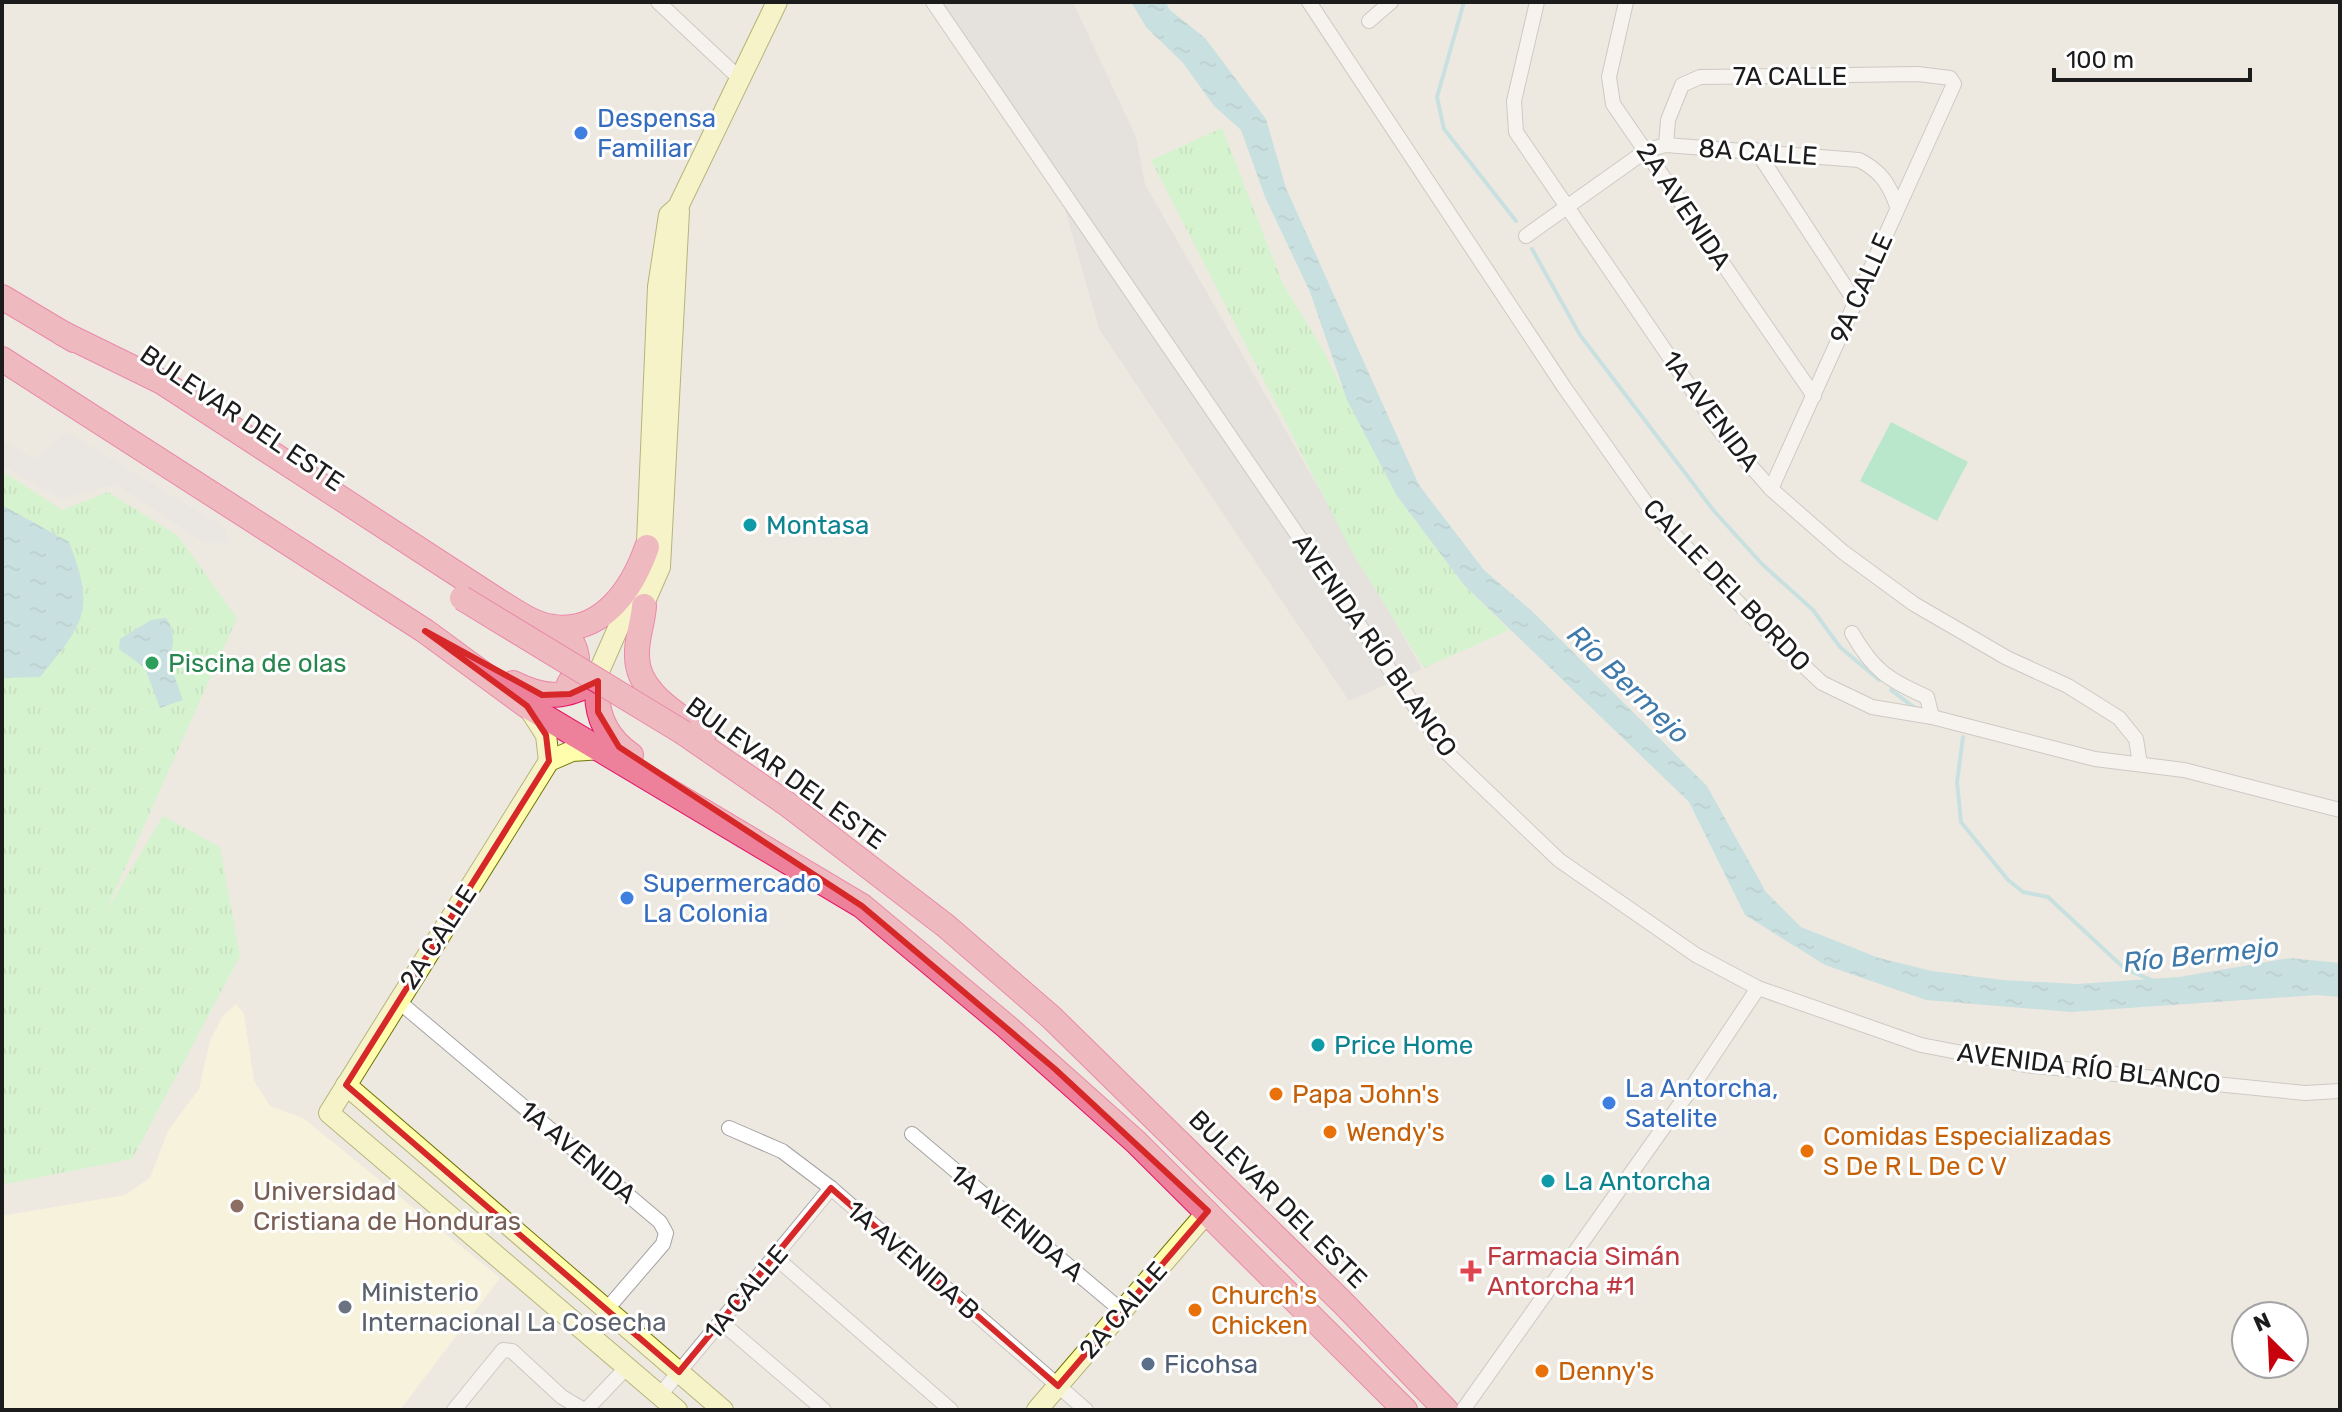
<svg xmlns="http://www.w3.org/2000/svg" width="2342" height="1412" viewBox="0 0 2342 1412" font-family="Rubik,sans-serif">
	<defs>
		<pattern id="park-tufts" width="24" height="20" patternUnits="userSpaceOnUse" patternTransform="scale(2)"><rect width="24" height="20" fill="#b7feb9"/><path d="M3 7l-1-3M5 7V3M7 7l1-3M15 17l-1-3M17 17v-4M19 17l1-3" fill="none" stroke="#9dd99e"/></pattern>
		<pattern id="water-ripples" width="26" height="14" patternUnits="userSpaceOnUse" patternTransform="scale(2)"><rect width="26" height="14" fill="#9cd5e0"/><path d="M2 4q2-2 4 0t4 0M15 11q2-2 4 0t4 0" fill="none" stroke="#86b6c0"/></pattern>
	</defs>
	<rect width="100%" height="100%" fill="#eee9e0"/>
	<!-- residential -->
	<polygon fill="#dad8d8" points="933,2 1073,2 1136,137 1145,184 1422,669 1349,701 1099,329 1061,195"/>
	<!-- education -->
	<polygon fill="#fffdd8" points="236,1004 244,1014 254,1081 270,1106 303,1118 500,1278 400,1410 2,1410 2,1216 125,1195 150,1178 168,1131 199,1089 210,1041 222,1017"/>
	<!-- park -->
	<g fill="url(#park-tufts)">
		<polygon points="1222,128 1283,284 1322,348 1397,496 1464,585 1509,630 1424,668 1352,552 1151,160"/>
		<polygon points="2,471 62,510 108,492 178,536 237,618 106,911 163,816 220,847 240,956 132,1159 5,1184 2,1174"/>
	</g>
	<!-- pitch -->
	<polygon fill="#76e5b4" points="1891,422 1968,462 1937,521 1860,481"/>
	<!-- parking -->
	<polygon fill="#e4e4e4" points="67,432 224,527 230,543 205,543 115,484 62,499 2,465 2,440 35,459"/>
	<!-- water -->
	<g fill="url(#water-ripples)">
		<polygon points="1131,2 1165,2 1170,10 1205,38 1266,119 1286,188 1419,485 1484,570 1532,611 1707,786 1766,892 1801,927 1879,958 1932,971 2003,980 2077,984 2179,977 2290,958 2340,963 2340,997 2317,995 2071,1012 1926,1000 1825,965 1745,915 1689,802 1464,585 1397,496 1347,400 1310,292 1265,197 1241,130 1214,106 1183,63 1146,27"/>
		<path d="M2,505L69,542C96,611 84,623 40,677L2,678Z"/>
		<path d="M166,618C175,629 175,647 168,659L183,700L160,708L145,668L119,649L120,639L151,620Z"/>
	</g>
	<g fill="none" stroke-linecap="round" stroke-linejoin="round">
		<!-- stream -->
		<g stroke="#9cd5e0" stroke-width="4">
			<polyline points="1464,2 1437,97 1444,129 1516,221"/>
			<polyline points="1532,249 1580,335 1714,511 1762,564 1813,610 1840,647 1879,680"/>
			<polyline points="1891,690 1915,708"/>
			<polyline points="1963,737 1957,782 1961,822 2008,880 2023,892 2048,897 2125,969 2154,981"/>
		</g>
		<!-- street casing -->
		<g stroke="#a3a3a3" stroke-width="16">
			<g id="street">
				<polyline points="658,2 738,77"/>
				<polyline points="933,2 1446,752 1559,860 1696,955 1758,988 1921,1045 2025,1065 2305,1093 2340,1091"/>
				<polyline points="1309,2 1564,387 1651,510 1746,611 1822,683 1872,707 1932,717 2095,759 2184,770 2340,810"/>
				<polyline points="1537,2 1514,101 1516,132 1720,431 1771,489 1843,552 1914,604 2007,658 2068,686 2119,718 2136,739 2140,764"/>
				<polyline points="1626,2 1609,77 1613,104 1814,396"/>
				<polyline points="1369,21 1391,2"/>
				<polyline points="1666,145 1668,120 1682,85 1700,77 1918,74 1950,78 1954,84 1771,489"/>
				<polyline points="1756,150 1854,300"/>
				<path d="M1526,236L1647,150L1666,145L1859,160C1881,171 1889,184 1897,206"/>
				<path d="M1852,633C1873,670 1888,680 1927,697L1932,717"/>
				<polyline points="397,1000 660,1222 666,1233 663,1244 607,1309"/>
				<polyline points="729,1128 782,1151 831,1188 1086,1410"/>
				<polyline points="912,1134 1122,1311"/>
				<polyline points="775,1257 951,1410"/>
				<polyline points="721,1322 824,1410"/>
				<polyline points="660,1395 831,1188"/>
				<polyline points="454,1410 503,1350 512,1351 562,1397 584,1410"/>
				<polyline points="586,1410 627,1367"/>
				<polyline points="1463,1410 1688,1093 1758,988"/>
			</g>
		</g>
		<!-- secondary casing -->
		<g stroke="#6f7500" stroke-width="22">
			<g id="secondary">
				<polyline points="638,617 660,567 679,211"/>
				<polyline points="598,681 600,669 646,565 658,287 669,215 678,207 777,2"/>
				<polyline points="528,707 546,735 549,761"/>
				<polyline points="602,749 572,751 549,761 329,1113 677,1410"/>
				<polyline points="346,1085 723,1410"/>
				<polyline points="1037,1410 1208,1211"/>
			</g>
		</g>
		<!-- highway casing -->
		<g stroke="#e51468" stroke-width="26">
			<g id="highway">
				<polyline points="2,297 74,340"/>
				<path d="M62,333L162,382L497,600C514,610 533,625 554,627C603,634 633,587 647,547"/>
				<polyline points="2,359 425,631 527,706 862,906 1007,1027 1136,1142 1405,1410"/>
				<path d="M644,606C643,623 636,639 637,656C637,693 678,714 704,734"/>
				<path d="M559,628C578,643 583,664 569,684"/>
				<path d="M598,681C594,712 605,737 631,755"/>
				<path d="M513,683C550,701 562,697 598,681"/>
				<polyline points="684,733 787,804 946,926 1051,1017 1344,1304 1446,1410"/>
			</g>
		</g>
		<!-- street -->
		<use href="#street" stroke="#fff" stroke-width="14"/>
		<!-- secondary -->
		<use href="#secondary" stroke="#fffead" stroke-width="20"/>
		<!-- highway -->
		<use href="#highway" stroke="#ed809a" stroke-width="24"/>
		<!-- highway-bridge casing -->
		<g stroke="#e51468" stroke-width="26" stroke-linecap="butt">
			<polyline id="highway-bridge" points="462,598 684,733"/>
		</g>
		<!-- highway-bridge -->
		<use href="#highway-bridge" stroke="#ed809a" stroke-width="24"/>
	</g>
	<!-- marked area -->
	<path d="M0 0H2342V1412H0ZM425,631L542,695L570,694L598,681V712L619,747L862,906L1055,1069L1208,1211L1058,1386L831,1188L679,1372L346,1085L549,761L546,735L527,706Z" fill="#eee9e0" fill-opacity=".55" fill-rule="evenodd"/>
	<path fill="none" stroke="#d62828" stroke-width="6" stroke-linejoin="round" d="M425,631L542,695L570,694L598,681V712L619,747L862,906L1055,1069L1208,1211L1058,1386L831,1188L679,1372L346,1085L549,761L546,735L527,706Z"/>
	<!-- markers -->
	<g fill="#3f7fe0" stroke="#fff" stroke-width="3">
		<circle cx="581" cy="133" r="8"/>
		<circle cx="627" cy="898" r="8"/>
		<circle cx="1609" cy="1103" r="8"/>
	</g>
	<g fill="#0f9aa8" stroke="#fff" stroke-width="3">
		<circle cx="750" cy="525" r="8"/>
		<circle cx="1318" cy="1045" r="8"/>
		<circle cx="1548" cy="1181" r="8"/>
	</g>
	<circle fill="#2e9e5b" stroke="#fff" stroke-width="3" cx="152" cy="663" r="8"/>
	<g fill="#e8710a" stroke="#fff" stroke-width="3">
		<circle cx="1276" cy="1094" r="8"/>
		<circle cx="1330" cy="1132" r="8"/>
		<circle cx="1807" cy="1151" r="8"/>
		<circle cx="1195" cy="1310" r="8"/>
		<circle cx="1542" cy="1371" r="8"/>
	</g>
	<circle fill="#8d6e63" stroke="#fff" stroke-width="3" cx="237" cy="1206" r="8"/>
	<path fill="#e0444e" stroke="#fff" stroke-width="3" d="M1467 1259h8v8h8v8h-8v8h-8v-8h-8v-8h8z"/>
	<circle fill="#6b7280" stroke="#fff" stroke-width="3" cx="345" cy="1307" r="8"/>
	<circle fill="#5c6f8a" stroke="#fff" stroke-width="3" cx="1148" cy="1364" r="8"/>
	<g text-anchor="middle" stroke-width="6" stroke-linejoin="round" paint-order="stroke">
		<!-- street labels -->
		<g font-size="26" fill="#1c1c1c" stroke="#fff">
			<text x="1790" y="85">7A CALLE</text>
			<text transform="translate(1758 152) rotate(4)" y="9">8A CALLE</text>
			<text transform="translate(1684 206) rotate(56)" y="9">2A AVENIDA</text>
			<text transform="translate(1861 288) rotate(-66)" y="9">9A CALLE</text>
			<text transform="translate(1711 411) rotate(53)" y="9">1A AVENIDA</text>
			<text transform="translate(242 418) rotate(34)" y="9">BULEVAR DEL ESTE</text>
			<text transform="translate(1727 585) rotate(46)" y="9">CALLE DEL BORDO</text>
			<text transform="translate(1375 645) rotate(55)" y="9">AVENIDA RÍO BLANCO</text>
			<text transform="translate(786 773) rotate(36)" y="9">BULEVAR DEL ESTE</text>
			<text transform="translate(438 937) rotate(-57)" y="9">2A CALLE</text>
			<text transform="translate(2089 1068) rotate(7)" y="9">AVENIDA RÍO BLANCO</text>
			<text transform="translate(578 1152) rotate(40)" y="9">1A AVENIDA</text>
			<text transform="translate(1278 1199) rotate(45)" y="9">BULEVAR DEL ESTE</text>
			<text transform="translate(1017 1223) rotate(40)" y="9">1A AVENIDA A</text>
			<text transform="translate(913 1260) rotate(41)" y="9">1A AVENIDA B</text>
			<text transform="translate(746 1292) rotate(-50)" y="9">1A CALLE</text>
			<text transform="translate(1123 1310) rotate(-49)" y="9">2A CALLE</text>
		</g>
		<!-- shop labels -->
		<g font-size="26" fill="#366cbe" stroke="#fff" text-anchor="start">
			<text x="597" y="127">Despensa<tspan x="597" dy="30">Familiar</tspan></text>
			<text x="643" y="892">Supermercado<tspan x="643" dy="30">La Colonia</tspan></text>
			<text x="1625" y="1097">La Antorcha,<tspan x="1625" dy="30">Satelite</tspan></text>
		</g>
		<!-- culture labels -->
		<g font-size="26" fill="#0d838f" stroke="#fff" text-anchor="start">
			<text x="766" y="534">Montasa</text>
			<text x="1334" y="1054">Price Home</text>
			<text x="1564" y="1190">La Antorcha</text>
		</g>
		<!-- leisure labels -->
		<g font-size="26" fill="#27864d" stroke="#fff" text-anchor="start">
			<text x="168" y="672">Piscina de olas</text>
		</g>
		<!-- food labels -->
		<g font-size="26" fill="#c56008" stroke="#fff" text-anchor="start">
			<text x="1292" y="1103">Papa John's</text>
			<text x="1346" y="1141">Wendy's</text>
			<text x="1823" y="1145">Comidas Especializadas<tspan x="1823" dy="30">S De R L De C V</tspan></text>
			<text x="1211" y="1304">Church's<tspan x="1211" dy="30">Chicken</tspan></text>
			<text x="1558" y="1380">Denny's</text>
		</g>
		<!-- education labels -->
		<g font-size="26" fill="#785e54" stroke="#fff" text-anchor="start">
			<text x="253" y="1200">Universidad<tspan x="253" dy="30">Cristiana de Honduras</tspan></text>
		</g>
		<!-- health labels -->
		<g font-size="26" fill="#be3a42" stroke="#fff" text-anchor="start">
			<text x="1487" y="1265">Farmacia Simán<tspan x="1487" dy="30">Antorcha #1</tspan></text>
		</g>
		<!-- worship labels -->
		<g font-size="26" fill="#5b616d" stroke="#fff" text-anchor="start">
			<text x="361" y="1301">Ministerio<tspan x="361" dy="30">Internacional La Cosecha</tspan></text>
		</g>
		<!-- service labels -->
		<g font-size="26" fill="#4e5e75" stroke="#fff" text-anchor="start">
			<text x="1164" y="1373">Ficohsa</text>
		</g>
		<!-- water labels -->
		<g font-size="28" font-style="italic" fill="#3f7aaa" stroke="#fff">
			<text transform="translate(1629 684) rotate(44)" y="10">Río Bermejo</text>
			<text transform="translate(2201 954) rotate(-6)" y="10">Río Bermejo</text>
		</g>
	</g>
	<!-- border -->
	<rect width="2342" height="1412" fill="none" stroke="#1c1c1c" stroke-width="8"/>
	<!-- north arrow -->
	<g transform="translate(2270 1340) rotate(336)"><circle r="38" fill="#ffffff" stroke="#a4a4a4" stroke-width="2"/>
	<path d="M0-6L14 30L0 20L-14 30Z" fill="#c7000c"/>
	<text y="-12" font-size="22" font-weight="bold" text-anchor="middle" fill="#1c1c1c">N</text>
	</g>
	<!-- scale -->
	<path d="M2054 68v12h196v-12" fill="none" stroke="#1c1c1c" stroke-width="4"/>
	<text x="2066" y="68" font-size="24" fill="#1c1c1c" stroke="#ffffff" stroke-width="6" paint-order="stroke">100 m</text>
</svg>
